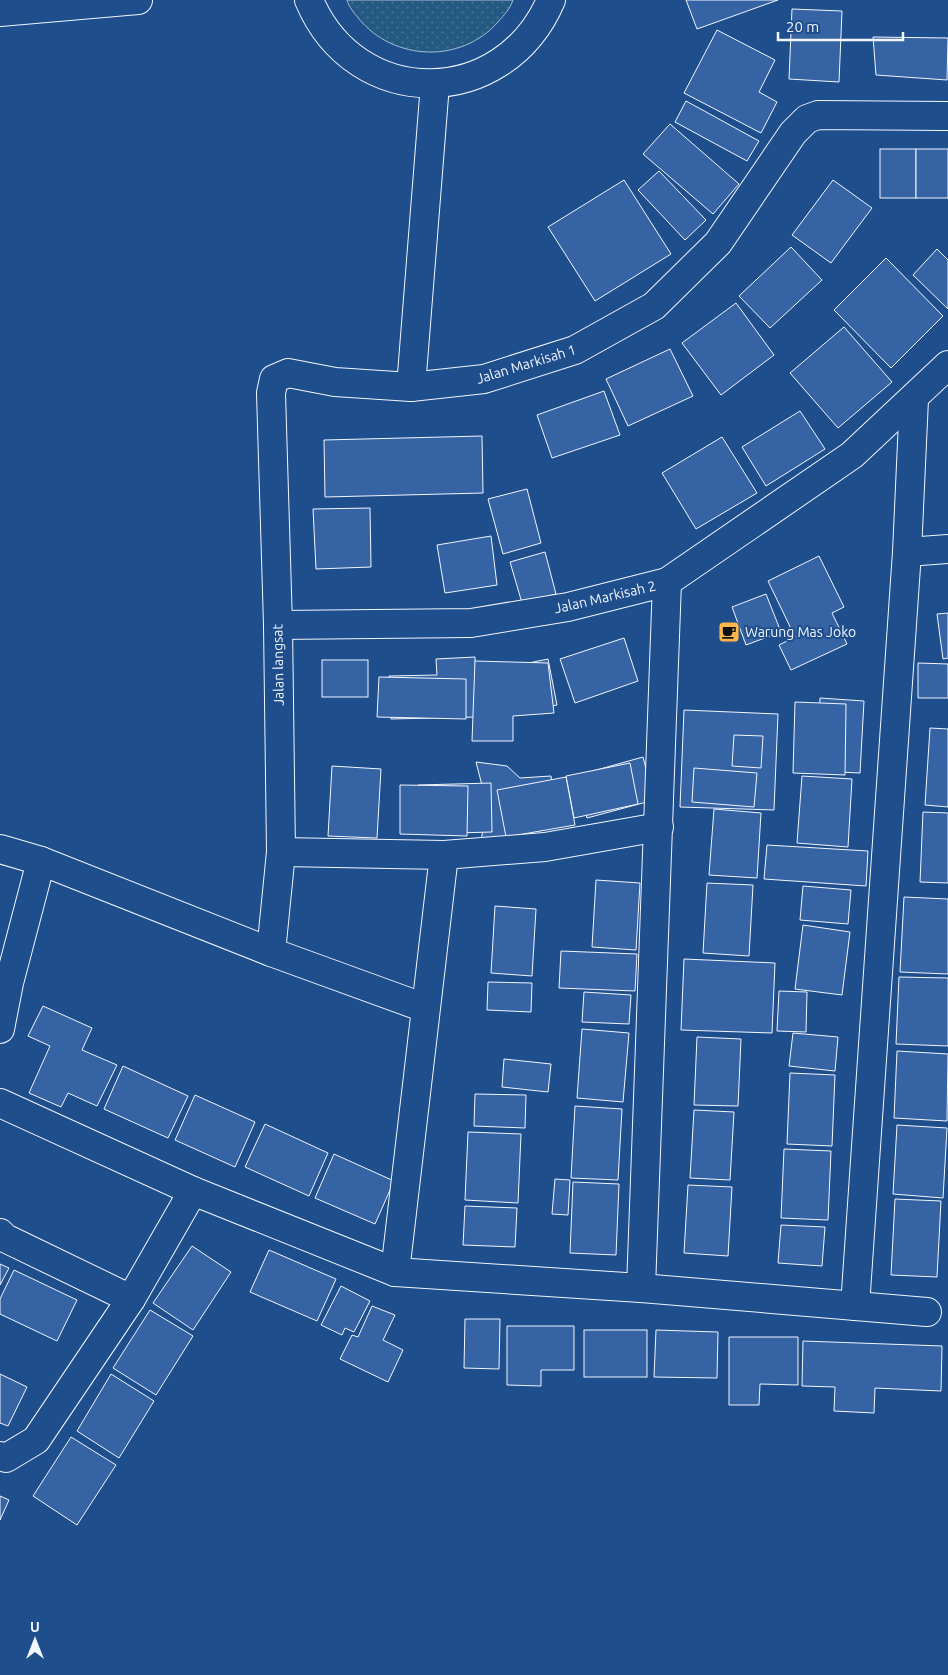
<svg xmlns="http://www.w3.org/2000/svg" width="948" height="1675" viewBox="0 0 948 1675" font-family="Ubuntu,sans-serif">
	<defs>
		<pattern id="grass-dots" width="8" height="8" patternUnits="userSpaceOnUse" patternTransform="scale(1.25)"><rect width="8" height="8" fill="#245a82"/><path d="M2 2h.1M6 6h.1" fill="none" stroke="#447295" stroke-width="1.8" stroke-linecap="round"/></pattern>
	</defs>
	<rect width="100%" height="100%" fill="#1f4e8c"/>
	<!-- grass -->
	<path fill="url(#grass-dots)" stroke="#a8bbd7" d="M347,0H513C510,9 504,15 498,22C461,64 394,61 359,19C354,13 349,7 347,0Z"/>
	<!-- building -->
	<g fill="#3563a3" stroke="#f2f6ff">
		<polygon points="686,0 778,0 697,29"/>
		<polygon points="792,9 842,11 839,82 789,79"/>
		<polygon points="717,30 775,60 759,92 777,102 761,133 684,93"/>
		<polygon points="873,37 948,38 947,80 876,75"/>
		<polygon points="686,101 759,141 747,161 675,122"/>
		<polygon points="670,124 739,184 713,214 643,154"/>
		<rect x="880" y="149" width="36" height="49"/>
		<rect x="916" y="149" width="32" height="49"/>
		<polygon points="659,171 706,220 685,240 638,190"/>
		<polygon points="624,180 671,254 595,301 548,227"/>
		<polygon points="833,180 872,208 831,263 792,235"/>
		<polygon points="791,247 822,280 770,328 739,296"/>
		<polygon points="937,249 948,260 948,309 913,275"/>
		<polygon points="886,258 943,316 891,368 834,310"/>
		<polygon points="736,303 774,355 721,395 682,343"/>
		<polygon points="844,327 892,382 838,428 790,373"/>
		<polygon points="670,349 693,396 628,426 606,379"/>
		<polygon points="604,391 620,435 552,458 537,415"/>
		<polygon points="800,411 825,449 766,486 742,447"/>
		<polygon points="482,436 483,493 325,497 324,440"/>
		<polygon points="722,437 757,493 696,529 662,473"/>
		<polygon points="527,489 541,543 503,554 488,499"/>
		<polygon points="370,508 371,567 316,569 313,509"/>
		<polygon points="491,536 497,585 445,593 437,545"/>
		<polygon points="545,552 556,594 522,603 510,562"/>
		<polygon points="819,556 844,607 832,613 847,644 791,670 779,645 795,637 768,581"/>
		<polygon points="766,594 781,632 746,645 732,607"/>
		<polygon points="948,613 948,658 943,659 937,614"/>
		<polygon points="624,638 638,681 575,703 560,659"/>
		<polygon points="475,657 477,717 391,719 389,676 437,675 436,659"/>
		<polygon points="548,659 557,705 494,717 485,672"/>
		<rect x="322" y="660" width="46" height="37"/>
		<polygon points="475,661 548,663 554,713 513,716 513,741 472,741"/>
		<polygon points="918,663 948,664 948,698 918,698"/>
		<polygon points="379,677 466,679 466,719 377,717"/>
		<polygon points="820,698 864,701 860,773 816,771"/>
		<polygon points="795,702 846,704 845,775 793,773"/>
		<polygon points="684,710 778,714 774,810 680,807"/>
		<polygon points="930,728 948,729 948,807 925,805"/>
		<polygon points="734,735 763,736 761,768 732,766"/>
		<polygon points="643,757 654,800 587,818 575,776"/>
		<polygon points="476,762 507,766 520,778 551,776 557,823 480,844 488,809"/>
		<polygon points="630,763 638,804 574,818 566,776"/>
		<polygon points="332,766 381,769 377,838 328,836"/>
		<polygon points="694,768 757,773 754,807 692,802"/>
		<polygon points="802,776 852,779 848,847 797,843"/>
		<polygon points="566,777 575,825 506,837 497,790"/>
		<polygon points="491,783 492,832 419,834 418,785"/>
		<polygon points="400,785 468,786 467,836 400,834"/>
		<polygon points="714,809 761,813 757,878 709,875"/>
		<polygon points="923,812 948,813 948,883 920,882"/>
		<polygon points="767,845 868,851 866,886 764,879"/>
		<polygon points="596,880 640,883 636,950 592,947"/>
		<polygon points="707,883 753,885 749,956 703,953"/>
		<polygon points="803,886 851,890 848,924 800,920"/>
		<polygon points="904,897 948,899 948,974 900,972"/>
		<polygon points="495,906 536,909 532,976 491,973"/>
		<polygon points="803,925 850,932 842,995 795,989"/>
		<polygon points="561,951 637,954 635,991 559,988"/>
		<polygon points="684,959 775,963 772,1033 681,1030"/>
		<polygon points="899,977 948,978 948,1046 896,1044"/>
		<polygon points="488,982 532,983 531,1012 487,1010"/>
		<polygon points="779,991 807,992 806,1032 777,1031"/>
		<polygon points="584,992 631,995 629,1024 582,1022"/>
		<polygon points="43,1006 92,1028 82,1050 117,1065 97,1106 68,1093 61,1107 29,1093 50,1046 28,1036"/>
		<polygon points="582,1029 629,1033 623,1102 577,1098"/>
		<polygon points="793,1033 838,1037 835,1071 789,1066"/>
		<polygon points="697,1037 741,1039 738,1106 694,1105"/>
		<polygon points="897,1051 948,1054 947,1121 894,1118"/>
		<polygon points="504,1059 551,1064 548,1092 502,1087"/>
		<polygon points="123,1066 188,1096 168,1138 104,1109"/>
		<polygon points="790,1073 835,1075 832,1146 787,1144"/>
		<polygon points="475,1094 526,1095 525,1128 474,1126"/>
		<polygon points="195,1095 255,1122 235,1167 175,1140"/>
		<polygon points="575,1106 622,1109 618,1180 571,1178"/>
		<polygon points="694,1110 734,1112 730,1180 690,1178"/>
		<polygon points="265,1124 328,1153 309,1196 245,1167"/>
		<polygon points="897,1125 947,1128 943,1198 893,1194"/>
		<polygon points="468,1132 521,1134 518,1203 465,1200"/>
		<polygon points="784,1149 831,1151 828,1220 781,1218"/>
		<polygon points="334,1154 394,1181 375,1224 315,1198"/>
		<polygon points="555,1179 570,1180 568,1215 552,1214"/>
		<polygon points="573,1182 619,1184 616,1255 570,1253"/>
		<polygon points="688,1185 732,1187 728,1256 684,1253"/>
		<polygon points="895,1199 941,1201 937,1277 891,1275"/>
		<polygon points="465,1206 517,1208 515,1247 463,1245"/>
		<polygon points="781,1225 825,1227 822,1266 778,1263"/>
		<polygon points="192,1246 231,1272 193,1330 153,1303"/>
		<polygon points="269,1250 336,1279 317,1321 250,1292"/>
		<polygon points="0,1264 9,1268 0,1285"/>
		<polygon points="14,1270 77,1300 57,1341 0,1314 0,1299"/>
		<polygon points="341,1286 370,1301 354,1332 345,1328 342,1335 321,1325"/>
		<polygon points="372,1306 395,1315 383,1340 403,1350 388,1382 340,1359 352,1335 358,1337"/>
		<polygon points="150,1310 193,1336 156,1395 113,1368"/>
		<polygon points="465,1319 500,1319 499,1369 464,1368"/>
		<polygon points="507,1326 574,1326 574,1370 541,1370 541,1386 507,1385"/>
		<rect x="584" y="1330" width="63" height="47"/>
		<polygon points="656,1330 718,1332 717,1378 654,1377"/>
		<polygon points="729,1337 798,1337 798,1385 760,1384 759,1405 729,1405"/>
		<polygon points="803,1341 942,1346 941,1391 875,1388 874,1413 834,1411 835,1387 802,1386"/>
		<polygon points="0,1374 27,1387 8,1426 0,1423"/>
		<polygon points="111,1374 154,1401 119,1458 77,1431"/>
		<polygon points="71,1437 116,1465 77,1525 33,1496"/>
		<polygon points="0,1496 9,1500 0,1520"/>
	</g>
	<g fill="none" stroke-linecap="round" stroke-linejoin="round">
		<!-- minor casing -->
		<g stroke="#f2f6ff" stroke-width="30">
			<g id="minor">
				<path d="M309,0C356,112 504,110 551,0"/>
				<polyline points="0,12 138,0"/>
				<polyline points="411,387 435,84"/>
				<polyline points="907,552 948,549"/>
				<polyline points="278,625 471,623 568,607 667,582 852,455 948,365"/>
				<polyline points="0,849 41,861 271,952 425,1008"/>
				<polyline points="281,852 444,855 545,847 659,827"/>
				<polyline points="271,952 281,852 278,625 271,393 274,379 288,373 335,382 411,387 484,379 575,350 654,306 718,243 793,133 807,119 818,115 948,116"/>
				<polyline points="0,1029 9,983 41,861"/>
				<polyline points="0,1103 193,1191 395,1272 641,1288 927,1312"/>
				<polyline points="0,1233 5,1238 131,1299"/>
				<polyline points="395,1272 444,855"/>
				<polyline points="641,1288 667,582"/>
				<polyline points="855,1306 907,552 914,399"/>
				<polyline points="0,1456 6,1458 36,1440 131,1299 193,1191"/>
			</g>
		</g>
		<!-- minor -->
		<use href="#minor" stroke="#1f4e8c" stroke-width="28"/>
	</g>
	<!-- icons -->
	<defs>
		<g id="cafe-square" transform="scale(1.125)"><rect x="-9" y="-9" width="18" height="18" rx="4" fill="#ffb74d" stroke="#1f4e8c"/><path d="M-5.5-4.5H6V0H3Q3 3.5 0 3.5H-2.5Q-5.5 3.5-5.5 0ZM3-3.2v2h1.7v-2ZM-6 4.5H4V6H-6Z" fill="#111"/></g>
	</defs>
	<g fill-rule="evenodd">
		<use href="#cafe-square" x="729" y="632"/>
	</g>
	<g text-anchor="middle" stroke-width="4" stroke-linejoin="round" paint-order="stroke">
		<!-- street labels -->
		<g font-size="14" fill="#f2f6ff" stroke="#1f4e8c">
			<text transform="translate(526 364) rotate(-17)" y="5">Jalan Markisah 1</text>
			<text transform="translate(605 597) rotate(-13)" y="5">Jalan Markisah 2</text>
			<text transform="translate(278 665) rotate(-91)" y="5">Jalan langsat</text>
		</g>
		<!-- poi labels -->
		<g font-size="14" fill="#f2f6ff" stroke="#1f4e8c" text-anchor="start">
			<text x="745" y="637">Warung Mas Joko</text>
		</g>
	</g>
	<!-- north arrow -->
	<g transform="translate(35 1640)" stroke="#1f4e8c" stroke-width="4" paint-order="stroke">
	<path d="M0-4L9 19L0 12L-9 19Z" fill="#f2f6ff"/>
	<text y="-8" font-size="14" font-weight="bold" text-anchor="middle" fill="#f2f6ff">U</text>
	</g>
	<!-- scale -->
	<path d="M778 32v8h125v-8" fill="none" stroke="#f2f6ff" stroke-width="2.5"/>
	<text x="786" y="32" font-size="15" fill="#f2f6ff" stroke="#1f4e8c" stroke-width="4" paint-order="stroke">20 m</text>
</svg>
